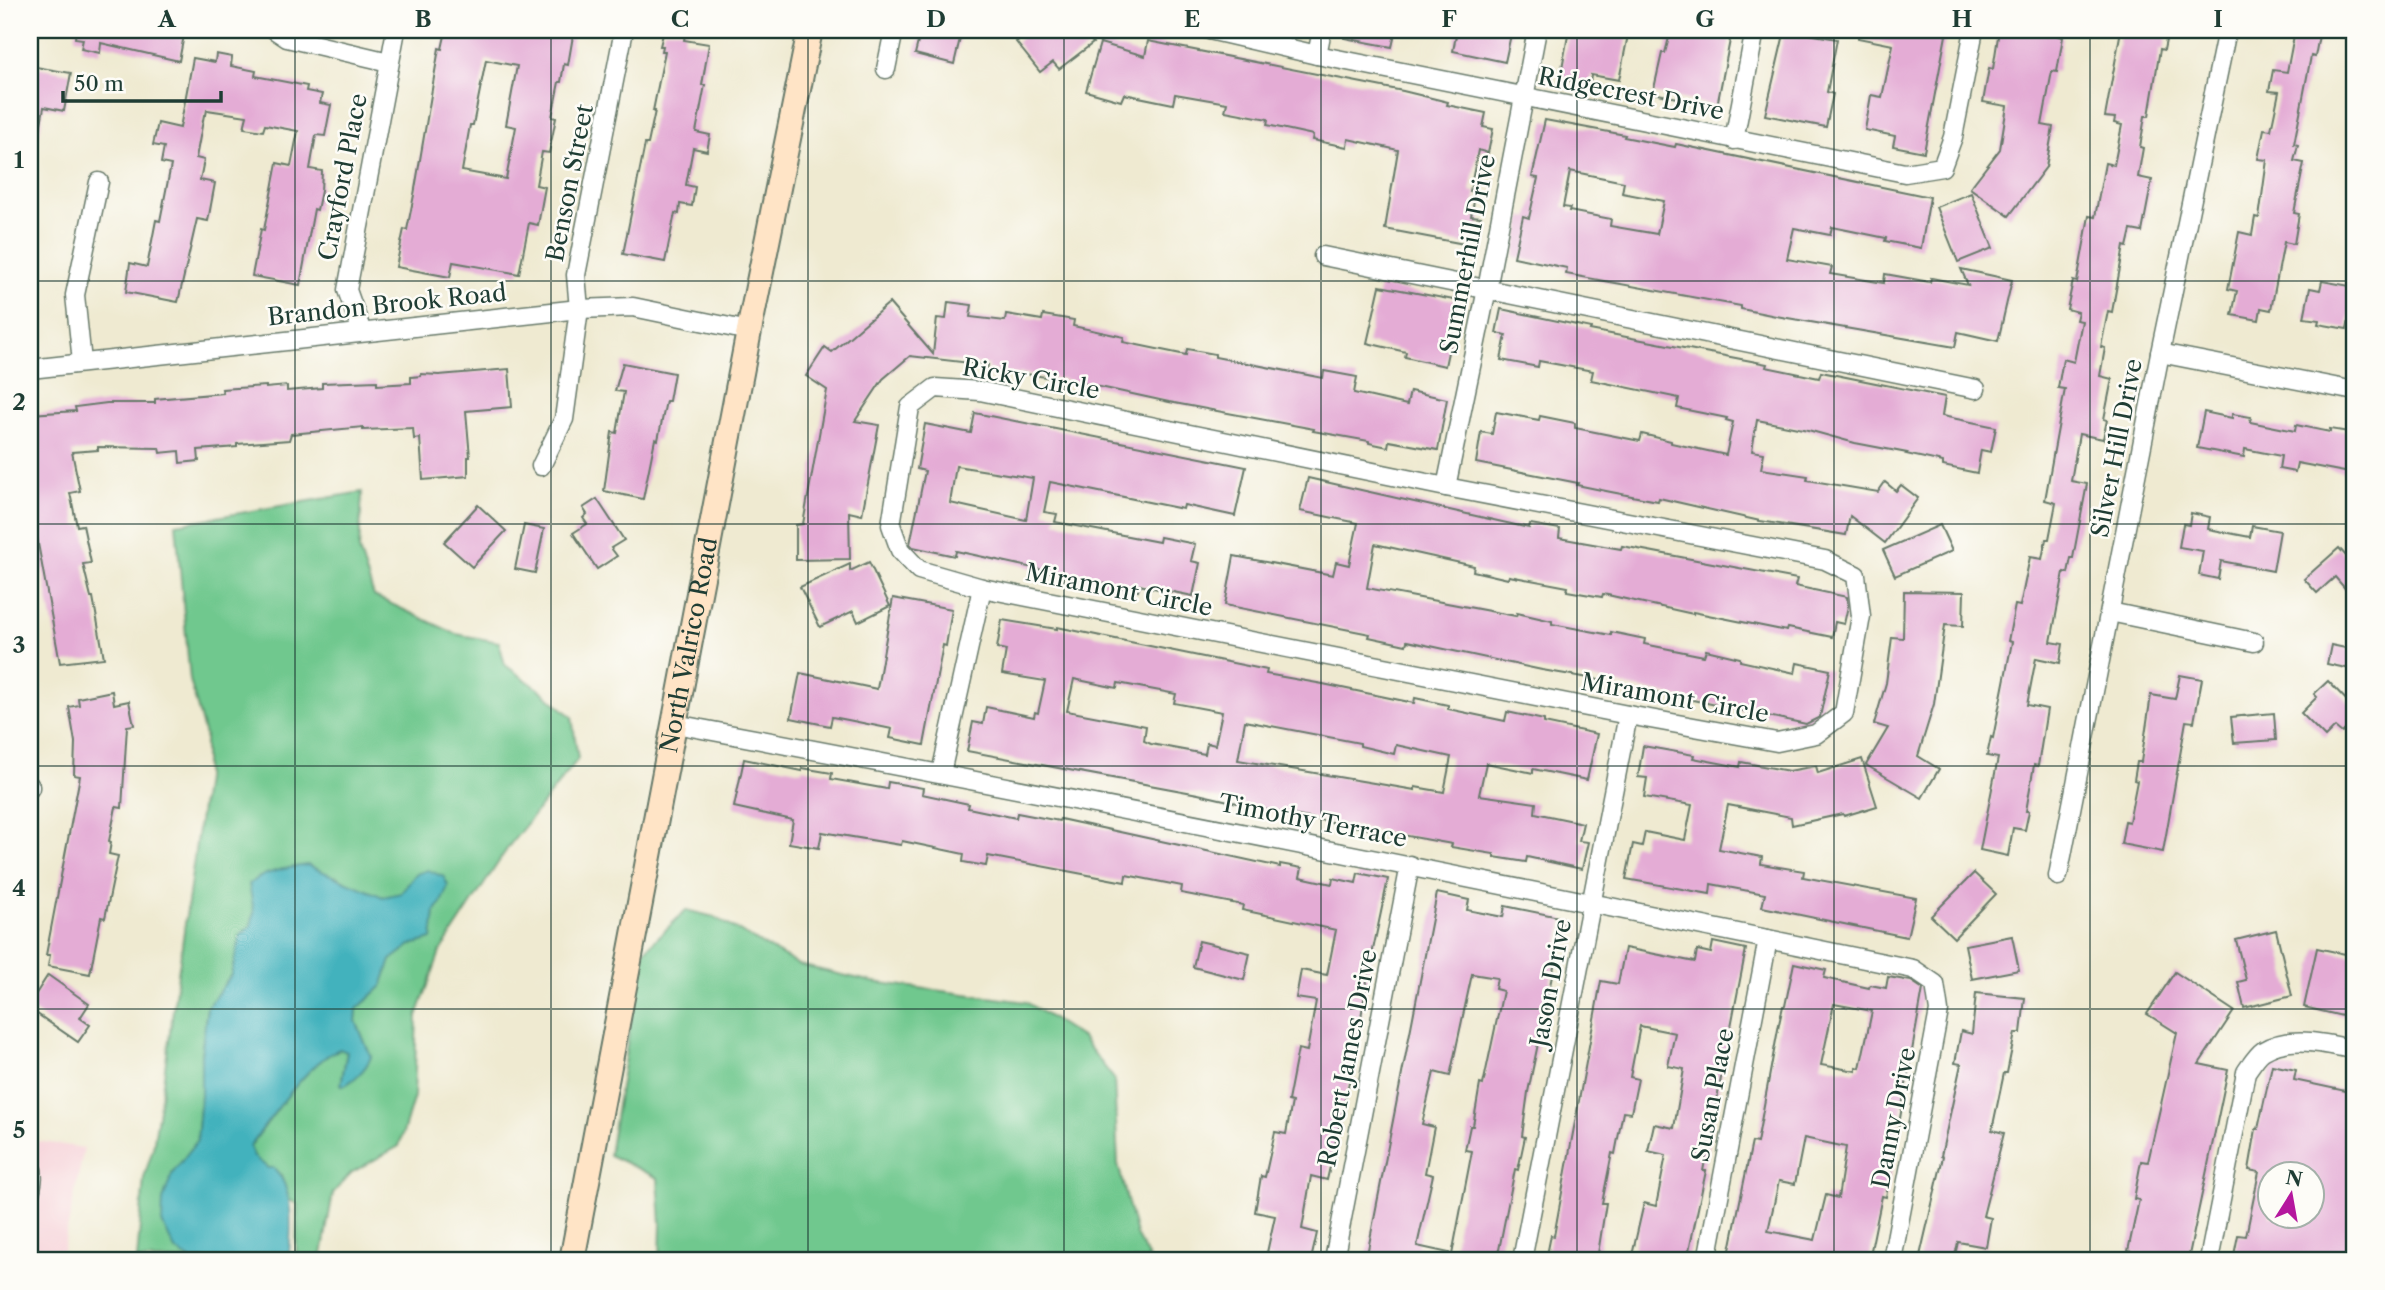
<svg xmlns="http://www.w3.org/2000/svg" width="2385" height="1290" viewBox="0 0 2385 1290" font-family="'Libre Caslon Text',serif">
	<rect width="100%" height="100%" fill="#fdfcf7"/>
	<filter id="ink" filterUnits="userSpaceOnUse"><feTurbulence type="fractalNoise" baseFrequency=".0143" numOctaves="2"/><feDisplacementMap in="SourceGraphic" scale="14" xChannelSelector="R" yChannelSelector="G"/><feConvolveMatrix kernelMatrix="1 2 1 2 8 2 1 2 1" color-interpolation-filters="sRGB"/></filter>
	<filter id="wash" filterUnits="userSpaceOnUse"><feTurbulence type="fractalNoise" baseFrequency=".00686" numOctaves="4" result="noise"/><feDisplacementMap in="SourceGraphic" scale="28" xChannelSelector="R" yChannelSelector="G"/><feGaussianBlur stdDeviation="1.57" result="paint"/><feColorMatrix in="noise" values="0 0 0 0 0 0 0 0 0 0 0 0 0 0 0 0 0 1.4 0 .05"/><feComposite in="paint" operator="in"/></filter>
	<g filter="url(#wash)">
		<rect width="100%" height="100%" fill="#efead1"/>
		<!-- built -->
		<polygon fill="#f6cfd7" points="30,1140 84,1148 61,1260 30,1260"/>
		<!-- green -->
		<g fill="#70c88e" stroke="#488261" stroke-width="2">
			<path d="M362,492L359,550L374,596L456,634L499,642L505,665L543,692L572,717L578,759L509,846L440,952L417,1016L414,1096L399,1146L351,1173L333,1193L321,1260H296L297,1204L288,1199L281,1175L256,1160L250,1147C271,1118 308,1061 340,1049L347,1052L341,1084L342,1086L371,1057L356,1021L357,1009L382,986L391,960L411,945L432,939L435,911L440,905L416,874C412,880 408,889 402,893C381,905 354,886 336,876L254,912L251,926L241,934L231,975L207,1008L201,1055V1095L197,1141L172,1174L175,1250L192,1260H137L144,1178L153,1148L163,1083L205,779V736L190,680L176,524Z"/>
			<polygon points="686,910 714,917 799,965 873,982 1026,1002 1082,1038 1114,1079 1118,1164 1136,1235 1150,1260 660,1260 661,1224 658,1178 609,1155 642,953"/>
		</g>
		<!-- water -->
		<path fill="#43b2bd" stroke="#317878" stroke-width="2" d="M307,865L383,897L401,893L416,874L428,870L444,877L448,886L440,905L435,911L432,939L411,945L391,960L382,986L357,1009L356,1021L371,1057C366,1069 355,1080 343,1086L341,1085L347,1052L340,1049C308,1061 271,1118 250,1146L253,1156L268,1168H274C295,1190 292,1233 288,1260H192L175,1250L162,1223L163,1200L172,1174L197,1141L201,1095V1055L207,1008L231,975L241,934L251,926L254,912L249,884C265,871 287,868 307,865Z"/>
		<g id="blocks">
			<!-- building -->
			<g fill="#e4acd5" fill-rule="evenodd">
				<polygon points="76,30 185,30 179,61 101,43 100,53 81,49 83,39 75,38"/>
				<path d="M465,30H574L568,65L564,64L561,82H559L552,117L556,118L549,153L542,152L536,185L545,187L538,225L529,223L519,274L453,262L450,277L396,267L404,229L407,230L414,195L439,48L442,49L446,31L464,35ZM486,60L517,66L506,125L516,127L506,179L462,171L470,125H473Z"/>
				<polygon points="664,30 686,30 684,40 709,44 702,85 705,85 696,132 710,135 707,151 693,148 686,185 695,187 692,206 680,204 679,214 675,213 665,262 623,254 645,144 648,144 655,111 653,111 665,51 662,51 663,46 660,46"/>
				<polygon points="921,30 962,30 954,64 915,54"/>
				<polygon points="1031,30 1083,30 1093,43 1059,69 1053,62 1040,72 1016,42"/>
				<polygon points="1345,30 1396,30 1392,47 1344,38"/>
				<polygon points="1457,30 1512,30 1505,62 1453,51"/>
				<polygon points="1569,30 1629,30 1619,80 1591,75 1590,84 1560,79"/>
				<polygon points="1671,30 1732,30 1717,106 1653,93 1662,53 1665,53"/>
				<polygon points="1785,30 1837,39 1827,92 1833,94 1826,127 1765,115"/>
				<polygon points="1858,30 1947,30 1924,152 1893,146 1895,136 1865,130 1871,95 1882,97 1893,45 1858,38"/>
				<polygon points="1999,30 2059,30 2058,36 2063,37 2057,72 2052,71 2042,125 2053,127 2046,167 2009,216 1970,188 2000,149 2007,106 1983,102 1989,68 1993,69"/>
				<polygon points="2121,30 2168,30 2164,50 2160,49 2149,116 2145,116 2140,147 2143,148 2138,177 2152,180 2142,232 2131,230 2127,247 2124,246 2112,312 2108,311 2101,347 2105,348 2100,376 2112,379 2104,419 2107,420 2103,439 2079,434 2071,481 2087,484 2073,558 2071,558 2068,573 2064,572 2051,642 2063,644 2060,663 2036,658 2027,705 2047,709 2038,766 2034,765 2026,811 2029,811 2025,830 2013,828 2008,856 1980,850 1998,758 1987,756 1991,737 1993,738 2012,642 2008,641 2015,605 2020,606 2030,557 2042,559 2046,539 2049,539 2056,503 2045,500 2065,389 2058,388 2063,359 2074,362 2082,321 2076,320 2078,312 2067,309 2073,281 2077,282 2089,216 2095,217 2105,163 2114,165 2122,125 2114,123 2115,118 2105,117"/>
				<polygon points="2295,30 2320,30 2315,57 2311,56 2294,144 2298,145 2294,161 2304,163 2294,213 2299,214 2294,244 2284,242 2271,310 2261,308 2259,320 2232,315 2237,291 2228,289 2239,232 2252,235 2255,217 2259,218 2267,160 2258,159 2264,129 2271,130 2279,92 2269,91 2273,70 2287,72"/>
				<polygon points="1148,41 1403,91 1448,102 1447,105 1486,113 1483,127 1493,129 1488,153 1478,150 1470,191 1476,192 1471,216 1481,217 1475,246 1385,229 1398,150 1348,139 1347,147 1312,140 1313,135 1267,125 1268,119 1225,111 1227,103 1175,94 1173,104 1124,94 1121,101 1086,91 1100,43 1145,56"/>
				<polygon points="216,54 232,57 231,66 256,71 255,76 307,86 306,91 322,94 320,103 331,105 325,136 316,135 310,169 322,171 321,191 317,210 314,209 300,285 252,276 261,229 264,230 277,163 291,166 298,131 265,125 263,131 244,128 247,116 207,110 206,115 204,115 196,158 204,160 200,180 215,183 208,221 197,219 178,302 126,292 130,263 147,267 156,220 160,221 171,165 161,163 164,147 153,145 158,123 180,128 193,58 215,62"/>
				<polygon points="30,66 71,73 64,111 44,107 38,141 30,140"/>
				<path d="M1545,120L1625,135L1624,137L1675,147L1676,144L1930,197L1921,248L1885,241L1886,238L1832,227L1830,235L1794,228L1787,259L1832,267L1830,274L1884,283L1885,274L1930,282L1931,278L1968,285L1961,269L2012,280L1998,341L1958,332L1955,347L1776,316L1741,309V306L1566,274L1567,268L1514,257L1523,216L1529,218L1538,178L1532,177ZM1570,171L1624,182L1622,193L1664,201L1657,234L1610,226L1611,219L1569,211L1570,208L1563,207Z"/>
				<polygon points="1971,193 1993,248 1958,262 1936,207"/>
				<polygon points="2322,281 2350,286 2349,296 2353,297 2347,329 2318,324 2319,320 2304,318 2310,288 2320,290"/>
				<polygon points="1380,286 1459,301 1445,366 1405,357 1406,352 1367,343"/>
				<polygon points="948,302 972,305 970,317 1005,321 1006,314 1042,320 1043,315 1074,320 1073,326 1124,337 1123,342 1186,355 1187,349 1215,354 1215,357 1323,378 1324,371 1357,377 1354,393 1407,405 1410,391 1447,399 1438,450 1389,441 1388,447 1369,443 1369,441 1313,431 1314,429 1169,402 1059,378 1059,379 1020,373 1019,375 987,369 988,365 910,356 883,379 855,421 879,425 862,515 849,512 850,559 796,560 796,525 803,524 827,390 806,376 825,347 832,352 889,303 933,354 937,318 946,319"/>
				<polygon points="1501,309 1591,328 1590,330 1767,364 1766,367 1819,378 1821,372 1945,397 1942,416 1996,427 1991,452 1981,450 1977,473 1943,466 1943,462 1906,454 1907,453 1855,443 1808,430 1757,420 1752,451 1764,453 1761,469 1808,476 1807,480 1878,492 1885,482 1896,491 1901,485 1918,498 1885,543 1850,516 1846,535 1760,521 1659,498 1658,501 1611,492 1577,485 1578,483 1476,463 1481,432 1492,434 1496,412 1539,420 1540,416 1575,423 1575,428 1640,441 1642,434 1671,441 1671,443 1726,455 1733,422 1726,420 1727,418 1677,408 1679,398 1591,380 1593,371 1539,361 1538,367 1501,360 1506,335 1496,333"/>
				<polygon points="623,363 674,373 669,401 666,401 658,440 655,439 643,499 604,491 612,432 617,433 624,392 615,391"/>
				<polygon points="509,369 512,407 466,411 470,457 468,457 468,476 423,480 420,438 414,439 413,428 363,430 363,427 291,434 289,440 237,444 237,447 198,450 199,461 180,463 179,451 160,453 159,448 98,447 98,450 72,452 80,491 70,493 77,526 83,525 91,563 83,564 91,597 93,597 104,658 60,663 30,500 30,414 76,411 75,407 107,403 155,403 155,399 223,393 222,389 266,386 266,388 287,386 287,391 322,388 322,383 377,381 377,385 411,383 411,377 421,376 421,374 439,375"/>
				<polygon points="2204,412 2232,418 2232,414 2251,417 2250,422 2295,431 2296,425 2330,432 2330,429 2349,432 2347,444 2355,446 2355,474 2297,463 2295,472 2279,469 2281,456 2245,449 2244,457 2197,448"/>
				<path d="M975,413L1246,467L1235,516L1184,505L1183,509L1050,482L1044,512L1057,514L1055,522L1159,542L1160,537L1195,544L1191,561L1200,563L1193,596L1139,585L1138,591L956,551L955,556L913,547L910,544L925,471L917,469L925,424L971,433ZM956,466L1033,478L1026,520L950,503Z"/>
				<polygon points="1308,478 1529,528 1530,524 1560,529 1559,538 1621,549 1622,546 1797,579 1795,586 1847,597 1848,606 1844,624 1835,622 1832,637 1788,628 1787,631 1693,612 1693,614 1603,594 1602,597 1567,591 1568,587 1509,576 1508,579 1473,571 1474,566 1375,544 1367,588 1516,616 1517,613 1552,621 1552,624 1611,635 1611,632 1645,639 1644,644 1704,656 1706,650 1740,658 1740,661 1795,673 1797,663 1830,670 1820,717 1806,724 1589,678 1542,670 1407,641 1406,645 1369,637 1370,634 1225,605 1234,556 1333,575 1336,562 1349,565 1358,523 1300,511"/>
				<polygon points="597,499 624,540 611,548 617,556 597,569 573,533 587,524 583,518 587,514 583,508"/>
				<polygon points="478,505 506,531 472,567 444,542"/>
				<polygon points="2191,513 2210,517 2208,529 2250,537 2252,526 2280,531 2273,571 2221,561 2218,579 2199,575 2203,551 2179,547 2183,524 2189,525"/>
				<polygon points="524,525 544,529 535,573 515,569"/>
				<polygon points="1940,525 1952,551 1895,576 1883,550"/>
				<polygon points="2339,548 2355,566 2355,600 2335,577 2317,593 2304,579"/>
				<polygon points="869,562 890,606 858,622 853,611 820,627 800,587 850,564 850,571"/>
				<polygon points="1904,591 1964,592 1963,626 1945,625 1934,704 1918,756 1939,769 1922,798 1866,765 1888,728 1874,724 1886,683 1892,637 1903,638"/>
				<polygon points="893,598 952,609 946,646 943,645 924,745 890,738 892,729 848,720 832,717 830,726 791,718 800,673 877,689"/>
				<path d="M1002,620L1057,629V627L1267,670L1266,674L1323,684L1414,703L1415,698L1448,705V709L1505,721L1507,712L1544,720V723L1597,734L1587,780L1533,769V773L1486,763L1479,795L1536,803L1535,813L1583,823L1579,841L1588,842L1582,869L1527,857L1526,862L1494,857V854L1451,847L1452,844L1281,813L1198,794L967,751L973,722L983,724L986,707L1034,717L1035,712L1038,713L1045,681L1002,674L1006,650L997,648ZM1074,679L1117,688L1118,683L1176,694L1174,703L1222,712L1215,745L1207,743L1205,754L1151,744L1144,741L1146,726L1067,711ZM1245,721L1360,743V746L1394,754L1396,745L1451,757L1444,792L1415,787V790L1238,760Z"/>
				<polygon points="2331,645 2355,650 2351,669 2327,664"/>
				<polygon points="2180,675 2202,679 2194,722 2186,721 2163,852 2121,844 2125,821 2129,822 2137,781 2134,780 2137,762 2141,762 2151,695 2175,699"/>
				<polygon points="2328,681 2355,709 2355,720 2342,733 2335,727 2325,737 2301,713 2317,697 2314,694"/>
				<polygon points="112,691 114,704 129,701 134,725 127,726 122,808 116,807 109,841 111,842 109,854 118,856 105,918 101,917 90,974 48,966 50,955 46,955 80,776 74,775 75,742 69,707 79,705 78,698"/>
				<polygon points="2274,713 2276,740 2234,743 2231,717"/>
				<polygon points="1643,746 1694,755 1693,758 1740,767 1741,762 1789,771 1816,766 1818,773 1862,759 1877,806 1844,816 1843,814 1792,825 1791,817 1728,805 1719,849 1762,857 1761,864 1804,871 1803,877 1916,898 1907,937 1762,907 1765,894 1711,884 1710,894 1626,879 1633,844 1642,846 1645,832 1685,840 1692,805 1644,797 1647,778 1638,777"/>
				<polygon points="744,759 802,771 802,768 832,773 831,779 887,789 888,782 923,788 922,794 969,804 968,808 1016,818 1017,813 1059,821 1060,819 1280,867 1280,864 1302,868 1300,877 1332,884 1333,878 1356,883 1358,873 1388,879 1369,969 1354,1060 1327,1180 1311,1176 1302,1229 1317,1233 1311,1260 1280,1260 1266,1257 1275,1216 1255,1212 1261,1176 1265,1177 1275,1132 1286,1134 1292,1102 1288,1101 1298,1049 1307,1051 1316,1001 1296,998 1301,970 1327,975 1336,930 1242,910 1243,905 1181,893 1182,886 1126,875 1125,882 988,856 986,866 963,862 964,854 902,841 901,845 822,832 819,848 789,843 793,820 734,807"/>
				<polygon points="1974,873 1996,894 1954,938 1931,916"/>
				<polygon points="1437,893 1469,900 1467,910 1503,917 1505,906 1564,918 1528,1092 1522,1136 1525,1137 1518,1170 1515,1169 1497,1260 1451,1260 1472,1151 1465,1150 1470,1126 1473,1126 1480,1084 1483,1085 1503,991 1495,989 1497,978 1472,974 1450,1076 1434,1072 1422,1124 1434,1127 1425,1173 1433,1175 1417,1246 1449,1253 1448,1260 1366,1260"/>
				<polygon points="2276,930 2292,996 2244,1008 2238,982 2246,980 2236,940"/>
				<polygon points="2012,936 2019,970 1972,979 1965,945"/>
				<polygon points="1199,941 1250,953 1244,980 1193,967"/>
				<polygon points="1713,942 1746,949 1703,1171 1706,1171 1687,1260 1631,1260 1644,1203 1656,1206 1666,1155 1648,1151 1654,1124 1674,1128 1684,1069 1668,1066 1675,1033 1640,1026 1630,1077 1638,1079 1631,1113 1623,1112 1615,1154 1612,1153 1602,1203 1606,1203 1597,1260 1546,1260 1551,1235 1554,1236 1601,981 1618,984 1625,948 1695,962 1697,950 1711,953"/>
				<polygon points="2317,948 2355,956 2355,1019 2304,1007"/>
				<path d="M1794,963L1826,970L1824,978L1869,988L1870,985L1886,988L1888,977L1911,981L1923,989L1886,1197L1882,1196L1869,1260H1812L1788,1256L1787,1260H1728L1752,1142L1757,1143L1779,1024L1783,1006H1785ZM1834,1004L1872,1011L1860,1068L1856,1067V1071L1821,1065ZM1804,1138L1846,1147L1838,1198L1826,1195L1815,1240L1768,1231L1779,1181L1795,1184Z"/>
				<polygon points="2175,972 2234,1011 2199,1064 2228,1070 2188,1260 2176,1260 2128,1251 2139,1200 2134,1199 2141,1161 2148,1162 2177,1033 2147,1014"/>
				<polygon points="48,975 89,1004 80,1018 90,1025 78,1042 30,1009 30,1003"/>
				<polygon points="1976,993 2025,998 2021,1033 2015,1033 2007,1073 2004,1073 1992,1130 2004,1133 1983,1216 1991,1218 1986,1247 1958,1242 1954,1260 1919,1260 1943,1157 1941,1156 1961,1064 1955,1063 1961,1031 1972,1034"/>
				<path d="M2272,1065L2296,1070L2294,1080L2355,1093V1260H2233L2238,1235L2246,1236L2259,1172L2249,1170L2256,1129H2258ZM2270,1174H2312V1216H2270Z"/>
			</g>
		</g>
	</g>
	<g filter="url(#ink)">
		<use href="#blocks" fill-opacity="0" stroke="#687a6b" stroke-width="2"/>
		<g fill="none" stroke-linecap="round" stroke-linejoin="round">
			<!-- lane casing -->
			<g stroke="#687a6b" stroke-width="12">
				<path id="lane" d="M30,1156C44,1171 34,1194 30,1212"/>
			</g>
			<!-- street casing -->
			<g stroke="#687a6b" stroke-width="21">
				<g id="street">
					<polyline points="275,30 287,38 389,62"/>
					<polyline points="1209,30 1317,55 1905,173 1942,167 1953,137 1974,30"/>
					<polyline points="1317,55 1322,30"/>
					<polyline points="886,69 894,30"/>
					<polyline points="1734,140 1755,30"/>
					<polyline points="1323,256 1976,389"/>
					<polyline points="362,332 347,290 396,30"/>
					<polyline points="2160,353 2355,391"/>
					<polyline points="82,362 75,295 99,182"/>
					<polyline points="30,369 579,309 633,307 749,331"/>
					<polygon points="935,388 980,391 1446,487 1825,560 1856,575 1861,616 1844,713 1816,734 1777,742 1628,715 982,588 919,570 900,550 891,525 910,407"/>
					<polyline points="541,466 564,419 579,309 576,275 624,30"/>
					<polyline points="1446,487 1487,289 1537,30"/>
					<polyline points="2110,612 2254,642"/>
					<path d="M675,724C1089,801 1501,884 1913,969L1935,984L1939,1011L1892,1260"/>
					<polyline points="941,773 982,588"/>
					<polyline points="30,786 30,788"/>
					<polyline points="2058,876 2160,353 2227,30"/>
					<polyline points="1334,1260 1410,865"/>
					<polyline points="1522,1260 1628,715"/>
					<polyline points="1707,1260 1768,939"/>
					<path d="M2209,1260L2246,1072C2251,1065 2257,1055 2263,1051C2289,1034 2328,1044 2355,1050"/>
				</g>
			</g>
			<!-- secondary casing -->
			<g stroke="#687a6b" stroke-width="28">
				<g id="secondary">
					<path id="s1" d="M572,1260L749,331L810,30"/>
				</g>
			</g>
			<!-- lane -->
			<use href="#lane" stroke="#fff" stroke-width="9"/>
			<!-- street -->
			<use href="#street" stroke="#fff" stroke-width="18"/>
			<!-- secondary -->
			<use href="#secondary" stroke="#ffe4c6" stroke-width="24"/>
		</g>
	</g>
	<!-- grid -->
	<path fill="none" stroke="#1f3d34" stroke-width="2" stroke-opacity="0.55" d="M295,30V1260M551,30V1260M808,30V1260M1064,30V1260M1321,30V1260M1577,30V1260M1834,30V1260M2090,30V1260M30,281H2355M30,524H2355M30,766H2355M30,1009H2355"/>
	<g text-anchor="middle" stroke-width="5" stroke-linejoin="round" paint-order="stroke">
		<!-- street labels -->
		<g font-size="24" fill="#1f3d34" stroke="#fdfcf7">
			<text transform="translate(1631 94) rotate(11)" y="8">Ridgecrest Drive</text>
			<text transform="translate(343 177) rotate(-79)" y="8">Crayford Place</text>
			<text transform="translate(570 183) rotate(-79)" y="8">Benson Street</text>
			<text transform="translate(1468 254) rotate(-79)" y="8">Summerhill Drive</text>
			<text transform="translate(387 305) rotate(-6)" y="8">Brandon Brook Road</text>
			<text transform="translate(1031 379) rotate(10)" y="8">Ricky Circle</text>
			<text transform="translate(2117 448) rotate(-79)" y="8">Silver Hill Drive</text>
			<text transform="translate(1119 590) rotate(11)" y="8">Miramont Circle</text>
			<text dy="8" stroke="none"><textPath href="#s1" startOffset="626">North Valrico Road</textPath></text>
			<text transform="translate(1675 698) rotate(10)" y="8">Miramont Circle</text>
			<text transform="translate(1313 821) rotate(11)" y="8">Timothy Terrace</text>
			<text transform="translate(1551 983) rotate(-79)" y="8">Jason Drive</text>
			<text transform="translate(1348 1058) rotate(-79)" y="8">Robert James Drive</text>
			<text transform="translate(1713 1095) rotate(-79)" y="8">Susan Place</text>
			<text transform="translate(1894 1118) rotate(-79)" y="8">Danny Drive</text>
		</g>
	</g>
	<!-- margin -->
	<rect width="2385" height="1290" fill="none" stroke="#fdfcf7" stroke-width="77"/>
	<!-- north arrow -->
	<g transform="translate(2291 1195) rotate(11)"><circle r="33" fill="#fdfcf7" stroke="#a4b0a9" stroke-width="2"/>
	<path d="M0-5L12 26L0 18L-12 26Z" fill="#b5179e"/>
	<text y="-10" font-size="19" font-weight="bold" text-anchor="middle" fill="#1f3d34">N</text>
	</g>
	<!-- scale -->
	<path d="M63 91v10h158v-10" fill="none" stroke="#1f3d34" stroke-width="3.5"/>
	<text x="74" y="91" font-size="21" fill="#1f3d34" stroke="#fdfcf7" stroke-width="5" paint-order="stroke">50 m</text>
	<rect x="38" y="38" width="2308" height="1214" fill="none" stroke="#1f3d34" stroke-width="2.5"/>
	<g font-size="23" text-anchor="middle" font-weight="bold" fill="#1f3d34">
		<text x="167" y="27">A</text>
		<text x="423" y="27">B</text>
		<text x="680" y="27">C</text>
		<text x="936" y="27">D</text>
		<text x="1192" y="27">E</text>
		<text x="1449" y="27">F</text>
		<text x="1705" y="27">G</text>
		<text x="1962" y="27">H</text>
		<text x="2218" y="27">I</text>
		<text x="19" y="168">1</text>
		<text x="19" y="410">2</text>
		<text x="19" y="653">3</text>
		<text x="19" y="896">4</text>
		<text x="19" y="1138">5</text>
	</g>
</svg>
